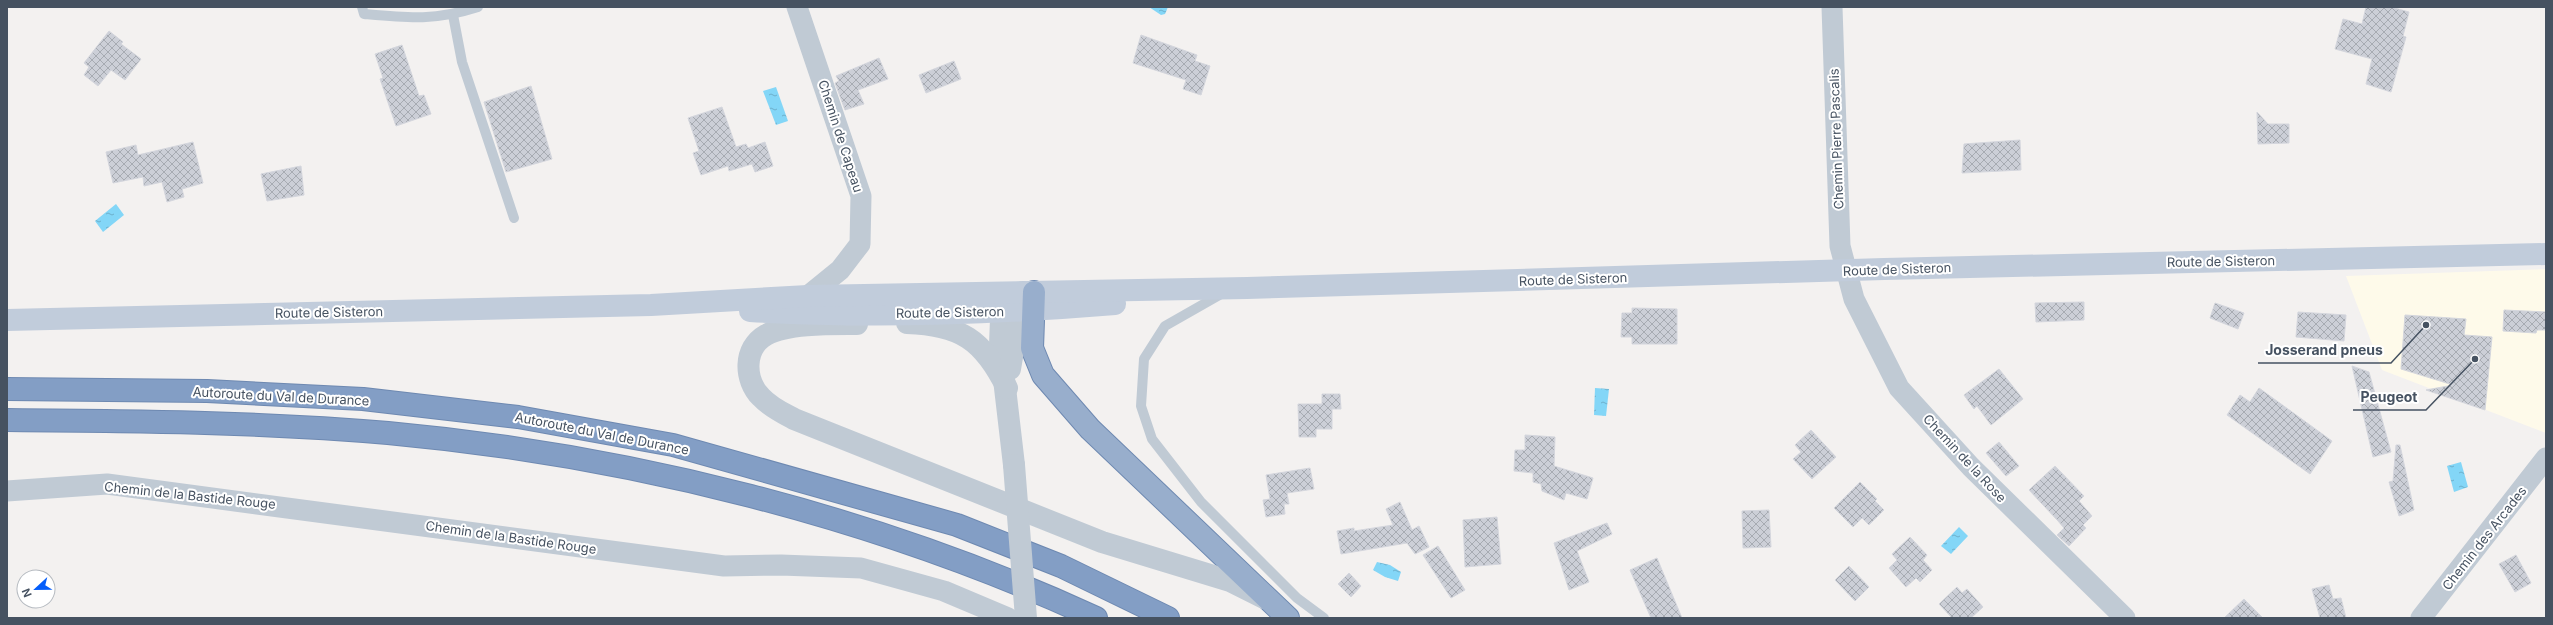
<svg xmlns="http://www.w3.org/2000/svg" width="2553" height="625" viewBox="0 0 2553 625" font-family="Inter,sans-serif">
	<defs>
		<pattern id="water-ripples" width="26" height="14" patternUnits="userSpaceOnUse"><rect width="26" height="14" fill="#83d6f7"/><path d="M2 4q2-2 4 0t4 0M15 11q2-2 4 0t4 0" fill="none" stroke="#6db0cb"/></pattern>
		<pattern id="building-cross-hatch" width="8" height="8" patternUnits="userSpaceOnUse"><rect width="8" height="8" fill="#cccfd7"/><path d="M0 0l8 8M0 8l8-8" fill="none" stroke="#a7abb2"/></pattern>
	</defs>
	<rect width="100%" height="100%" fill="#f3f1f0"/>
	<!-- commercial -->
	<polygon fill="#fefaea" points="2546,269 2546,433 2382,370 2346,276"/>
	<!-- water -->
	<g fill="url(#water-ripples)">
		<polygon points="1149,7 1168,7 1165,14 1161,15"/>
		<polygon points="776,87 788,121 776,125 763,91"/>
		<polygon points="116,204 124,215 103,232 95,221"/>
		<polygon points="1595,388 1609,389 1606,416 1594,415"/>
		<polygon points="2461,462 2468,487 2454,492 2447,466"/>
		<polygon points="1959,527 1968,536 1951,554 1941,546"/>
		<polygon points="1377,562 1390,565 1401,572 1398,581 1385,577 1373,570"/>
	</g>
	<!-- building -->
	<g fill="url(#building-cross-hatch)" stroke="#d4d6dd">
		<polygon points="2366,7 2391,7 2409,12 2403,36 2406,37 2391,92 2366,84 2372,59 2335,49 2343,19 2362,24"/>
		<polygon points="109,31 123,42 121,44 141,59 125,80 111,70 98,86 84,75 89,67 84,63"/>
		<polygon points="1141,35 1197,55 1195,61 1210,66 1201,95 1183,89 1186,80 1133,63"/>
		<polygon points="402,45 419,96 424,95 431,114 396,126 380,79 383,78 375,54"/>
		<polygon points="879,58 888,79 858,90 864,104 845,110 835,83 839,81 836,76"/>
		<polygon points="954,61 961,79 926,93 919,75"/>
		<polygon points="531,86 552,159 506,172 484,102"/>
		<polygon points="722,107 736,147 746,144 748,148 765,142 773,166 755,172 752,164 729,171 728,166 701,175 693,153 699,151 688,118"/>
		<polygon points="2257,112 2268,124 2289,124 2289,143 2258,144"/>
		<polygon points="2020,140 2021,170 1962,173 1964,144"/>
		<polygon points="193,142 203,183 182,189 184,197 167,202 162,182 144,186 143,177 113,183 106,152 136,145 138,155"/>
		<polygon points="301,166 304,195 267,201 261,174"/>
		<polygon points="2084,302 2084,320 2036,322 2035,303"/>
		<polygon points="2215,303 2244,313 2238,329 2210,318"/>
		<polygon points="1632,308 1677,309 1677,344 1632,344 1632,337 1621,337 1622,313 1632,313"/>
		<polygon points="2504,310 2546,312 2546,330 2537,330 2536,333 2503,331"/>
		<polygon points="2298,312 2346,315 2344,341 2296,337"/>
		<polygon points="2405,315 2466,319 2464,335 2492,337 2485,410 2426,390 2453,385 2401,369"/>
		<polygon points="2352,366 2369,372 2391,452 2373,457"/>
		<polygon points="1999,369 2023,399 1991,425 1977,406 1974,409 1964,395"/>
		<polygon points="2259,388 2332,441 2310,474 2227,415 2240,395 2250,402"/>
		<polygon points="1322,394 1340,394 1341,409 1332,409 1332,429 1316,429 1316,437 1299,437 1298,404 1322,404"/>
		<polygon points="1811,430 1836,457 1812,479 1793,459 1801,452 1795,445"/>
		<polygon points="1525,435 1555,437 1554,466 1593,478 1587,499 1566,493 1564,500 1542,491 1541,484 1533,482 1533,473 1514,471 1515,450 1525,450"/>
		<polygon points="1999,442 2019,466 2006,476 1986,453"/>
		<polygon points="2396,445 2400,445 2414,510 2399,516 2389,482 2393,481"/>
		<polygon points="2055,466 2084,496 2079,501 2092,516 2083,525 2086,528 2069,546 2057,535 2064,528 2058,521 2029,490"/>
		<polygon points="1310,468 1314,489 1287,493 1289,504 1284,504 1285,514 1266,517 1263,500 1270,499 1266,475"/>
		<polygon points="1860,482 1877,499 1875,501 1884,510 1869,525 1862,518 1853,527 1834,508"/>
		<polygon points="1400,502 1412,530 1419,526 1429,547 1415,554 1407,543 1341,554 1337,531 1354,528 1354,531 1393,525 1386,509"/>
		<polygon points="1769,510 1771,547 1743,548 1742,511"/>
		<polygon points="1497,517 1501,564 1465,567 1463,520"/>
		<polygon points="1607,523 1612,534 1577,551 1589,582 1569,590 1554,543"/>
		<polygon points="1910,537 1927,555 1923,560 1932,570 1920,582 1916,578 1906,587 1889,568 1897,560 1892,554"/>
		<polygon points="1438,546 1465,590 1451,598 1423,555"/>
		<polygon points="2516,555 2531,583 2515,592 2499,564"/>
		<polygon points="1657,558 1682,618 1651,618 1630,570"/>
		<polygon points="1849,566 1869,587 1855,601 1835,580"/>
		<polygon points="1349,573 1361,586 1351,597 1338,584"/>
		<polygon points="2329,585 2333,599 2341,598 2346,618 2320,618 2312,589"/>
		<polygon points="1957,587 1962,593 1967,589 1983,607 1971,618 1952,618 1939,604"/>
		<polygon points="2244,599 2263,618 2224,618"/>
	</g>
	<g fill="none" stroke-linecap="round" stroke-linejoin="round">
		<!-- trunk casing -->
		<g stroke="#6e89b1" stroke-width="24">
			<polyline id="trunk" points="1034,292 1032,348 1043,375 1090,429 1288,618"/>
		</g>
		<!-- motorway casing -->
		<g stroke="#6e89b1" stroke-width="24">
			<g id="motorway">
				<polyline points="7,389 207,391 363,399 518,417 673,445 957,525 1061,566 1168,618"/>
				<path d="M7,420C134,421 261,422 388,433C629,455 877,517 1096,618"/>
			</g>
		</g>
		<!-- service -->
		<g stroke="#c0cad4" stroke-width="10">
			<path d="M362,7L364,14C408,18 435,21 478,7"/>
			<polyline points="453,15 462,62 514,218"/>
			<polyline points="1223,293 1165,326 1144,359 1141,406 1152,439 1201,502 1297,598 1324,618"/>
		</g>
		<!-- minor -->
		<g stroke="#c0cad4" stroke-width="21">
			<polyline points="797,7 861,196 860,244 840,270 808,296"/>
			<polyline points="1832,7 1840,246 1854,299 1899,388 1971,467 2125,618"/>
			<polyline points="7,491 107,484 724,566 781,565 861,568 944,591 1008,618"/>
			<polyline points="2421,618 2546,458"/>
		</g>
		<!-- tertiary -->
		<g stroke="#c0cad4" stroke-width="22">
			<polyline points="1002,293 1000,345 1014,465"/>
			<path d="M907,323C960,325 983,339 1007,388"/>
			<path d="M857,324C833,324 787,323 766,335C743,348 744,380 761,397C770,407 783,413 794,419L1102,542L1230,581L1264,598"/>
			<polyline points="1010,369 1023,292"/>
		</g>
		<!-- secondary -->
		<g stroke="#c1ccdb" stroke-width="22">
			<path d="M750,311C871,318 994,314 1115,304"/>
			<polyline points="7,320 651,305 808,296 1247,288 1884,269 2546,254"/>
		</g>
		<!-- trunk -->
		<use href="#trunk" stroke="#98aecc" stroke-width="22"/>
		<!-- motorway -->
		<use href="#motorway" stroke="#839ec5" stroke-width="22"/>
		<!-- tertiary-bridge -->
		<polyline stroke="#c0cad4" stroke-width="22" points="1014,465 1026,618"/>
	</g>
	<g text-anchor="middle" stroke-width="4" stroke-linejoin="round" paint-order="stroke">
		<!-- street labels -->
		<g font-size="13" fill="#465261" stroke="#fff">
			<text transform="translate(841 136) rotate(72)" y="5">Chemin de Capeau</text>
			<text transform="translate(1836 139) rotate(-92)" y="5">Chemin Pierre Pascalis</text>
			<text transform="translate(2221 261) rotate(-1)" y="5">Route de Sisteron</text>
			<text transform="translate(1897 269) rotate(-2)" y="5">Route de Sisteron</text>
			<text transform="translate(1573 279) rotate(-2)" y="5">Route de Sisteron</text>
			<text transform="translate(329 312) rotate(-1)" y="5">Route de Sisteron</text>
			<text transform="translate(950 312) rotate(-1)" y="5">Route de Sisteron</text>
			<text transform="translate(281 396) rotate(3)" y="5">Autoroute du Val de Durance</text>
			<text transform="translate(602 433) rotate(11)" y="5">Autoroute du Val de Durance</text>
			<text transform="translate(1965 458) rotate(47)" y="5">Chemin de la Rose</text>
			<text transform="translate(190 495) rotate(6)" y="5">Chemin de la Bastide Rouge</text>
			<text transform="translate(511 537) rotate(8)" y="5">Chemin de la Bastide Rouge</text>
			<text transform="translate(2484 538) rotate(-52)" y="5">Chemin des Arcades</text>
		</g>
	</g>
	<!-- callouts -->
	<path fill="none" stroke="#465261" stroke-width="1.5" d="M2426 325L2391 363H2258M2475 359L2426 410H2353"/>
	<g fill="#465261" stroke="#fff" stroke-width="1.5">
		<circle cx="2426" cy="325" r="4"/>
		<circle cx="2475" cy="359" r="4"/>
	</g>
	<g font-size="14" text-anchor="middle" font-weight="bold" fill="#465261" stroke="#fff" stroke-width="4" stroke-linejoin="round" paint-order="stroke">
		<text x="2324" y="355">Josserand pneus</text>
		<text x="2389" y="402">Peugeot</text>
	</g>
	<!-- border -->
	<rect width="2553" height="625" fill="none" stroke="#465261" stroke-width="16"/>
	<!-- north arrow -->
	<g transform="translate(36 589) rotate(248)"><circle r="19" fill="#ffffff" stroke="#b5bac0"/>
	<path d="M0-3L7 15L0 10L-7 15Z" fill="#045dfa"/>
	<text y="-6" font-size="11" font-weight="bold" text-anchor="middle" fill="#465261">N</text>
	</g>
</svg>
